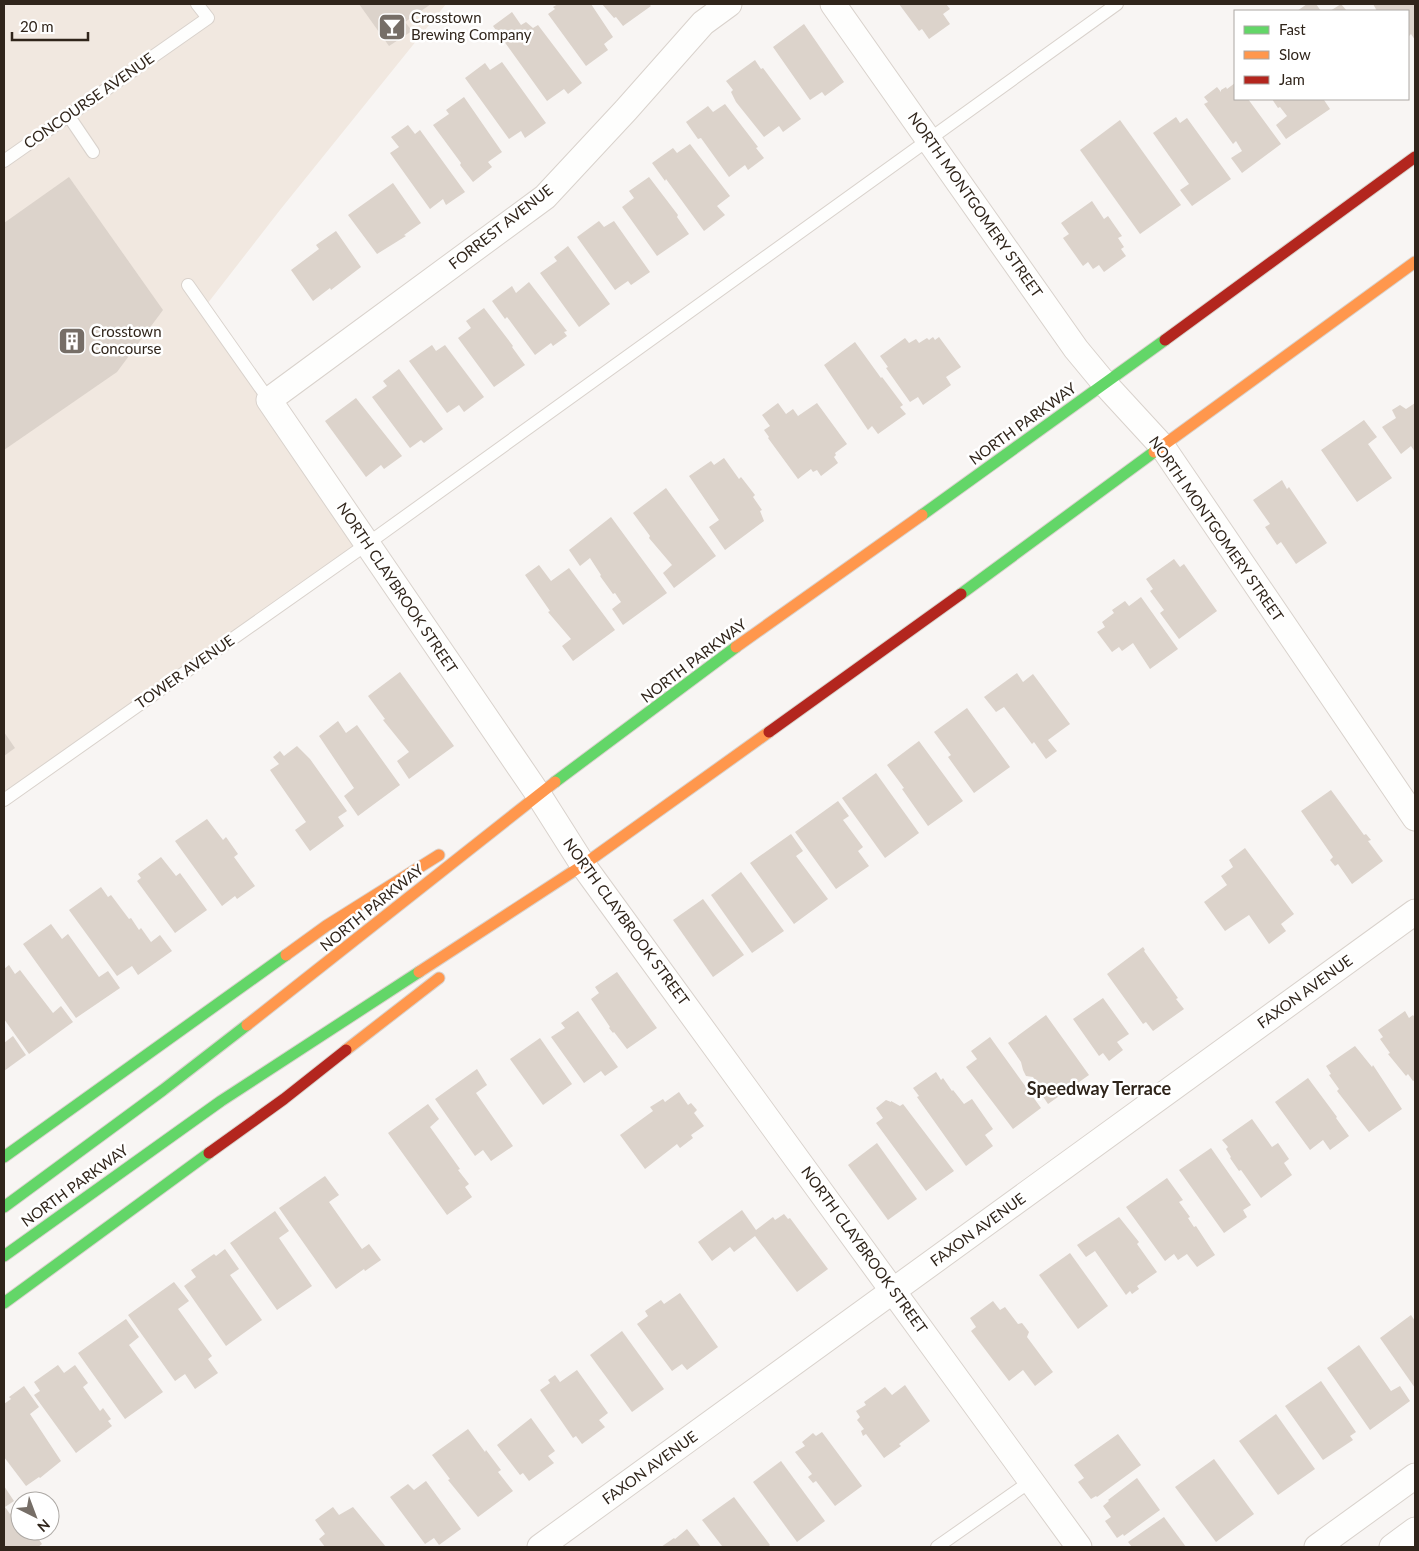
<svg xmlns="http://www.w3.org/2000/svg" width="1419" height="1551" viewBox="0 0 1419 1551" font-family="Lato,sans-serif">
	<rect width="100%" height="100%" fill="#f8f5f3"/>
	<!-- built -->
	<polygon fill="#f1e8e0" points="4,4 446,4 280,210 204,308 367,544 4,800"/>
	<!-- building -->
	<g fill="#dcd3cb">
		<polygon points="359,4 431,4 405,22 412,31 389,46"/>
		<polygon points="558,4 591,4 613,37 604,44 608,50 586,66 548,14 555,9 553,7"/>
		<polygon points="602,4 649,4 651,6 623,26 616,17 614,18"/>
		<polygon points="899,4 946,4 950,9 943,14 950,24 929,39 922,29 919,31"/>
		<polygon points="1307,4 1316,4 1321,11 1297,11"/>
		<polygon points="1341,4 1347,11 1330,11"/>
		<polygon points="1373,4 1415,4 1415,40 1411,34 1408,37 1408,11 1377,11"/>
		<polygon points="512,12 521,25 526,22 533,28 538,25 582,83 568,94 564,89 547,101 493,26"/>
		<polygon points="804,24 844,82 825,96 822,92 810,100 773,47"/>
		<polygon points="755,60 761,69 763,68 801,119 783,132 779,126 764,137 736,102 731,92 733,90 726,81"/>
		<polygon points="502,62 546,123 525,138 521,131 509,139 465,78 485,63 490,70"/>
		<polygon points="1235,83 1235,99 1248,99 1281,144 1242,173 1231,158 1242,151 1236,141 1233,144 1204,104 1208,102 1204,97 1217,87 1221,92 1221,90 1226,87 1227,89"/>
		<polygon points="464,97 502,152 488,162 492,167 473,182 460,165 461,163 433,125 449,114 446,110"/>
		<polygon points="1272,99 1325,99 1324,100 1330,109 1286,139 1276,125 1287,116 1280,107 1278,108"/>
		<polygon points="725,104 758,147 756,148 764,158 748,170 745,165 729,177 701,138 698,139 686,122 708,106 713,112"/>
		<polygon points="1176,117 1180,123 1187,118 1231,179 1192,206 1180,190 1189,184 1153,133"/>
		<polygon points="1120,120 1181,205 1140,234 1080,150"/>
		<polygon points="408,125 415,134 420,130 465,192 446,205 443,199 430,209 390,153 399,147 391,137"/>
		<polygon points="690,144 730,196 717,206 725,215 704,231 666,179 665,181 652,163 673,148 677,153"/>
		<polygon points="69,177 163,310 117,372 4,450 4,223"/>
		<polygon points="649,177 678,215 677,217 689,234 657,256 622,207 634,198 629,191"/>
		<polygon points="393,183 421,223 404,235 406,236 377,254 348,215"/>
		<polygon points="1092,201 1104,219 1108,216 1122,236 1118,238 1124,247 1121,249 1126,256 1104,272 1099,265 1093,269 1088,262 1083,266 1063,238 1069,234 1061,223"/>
		<polygon points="599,221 604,227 614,221 650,272 631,285 628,281 615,290 577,237"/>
		<polygon points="336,231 361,267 331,290 330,288 313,301 291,270 319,249 316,245"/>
		<polygon points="568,246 610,304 579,327 540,273 557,261 554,257"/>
		<polygon points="529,282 567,331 564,332 567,336 553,346 551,343 535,355 507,317 505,319 492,301 512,286 516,293"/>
		<polygon points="484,308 513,346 512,347 525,365 494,387 458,338 471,328 466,321"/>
		<polygon points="933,337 935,340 939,337 961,367 946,377 951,385 923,405 918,397 910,402 886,368 888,367 880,356 905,338 909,343 916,339 919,343 927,338 929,340"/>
		<polygon points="855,342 881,378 882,377 903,405 900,407 906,414 878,434 872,426 868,430 824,365"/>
		<polygon points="432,345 436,351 445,345 484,397 464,412 459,405 447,413 409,361"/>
		<polygon points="399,369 443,429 424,443 421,440 410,448 372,397 387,386 383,381"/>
		<polygon points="356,398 402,456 384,469 381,465 366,477 325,421"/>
		<polygon points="778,403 786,414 793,409 798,416 817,403 847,444 835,453 836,455 834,457 838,463 821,476 817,470 813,472 811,469 798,479 768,438 769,437 764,430 770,426 762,415"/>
		<polygon points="1415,403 1415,452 1411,446 1401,454 1382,427 1396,418 1392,410 1400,405 1406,409"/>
		<polygon points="1364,420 1377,437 1368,444 1392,478 1357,502 1321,450"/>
		<polygon points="724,458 739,479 741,477 755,495 753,497 762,510 760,511 764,521 725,550 709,527 719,520 689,476 711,461 714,465"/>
		<polygon points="1282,480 1287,489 1289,487 1327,543 1296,564 1281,542 1277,545 1265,527 1270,524 1253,500"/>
		<polygon points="666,488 716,556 674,588 663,573 672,565 649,538 650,536 633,513"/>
		<polygon points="611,517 667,593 623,625 612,609 621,602 615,593 613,594 600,576 601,575 590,558 580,566 569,550"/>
		<polygon points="1174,559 1180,567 1184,564 1217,611 1179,639 1160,613 1164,610 1150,591 1153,589 1146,579"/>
		<polygon points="539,565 551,581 569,568 615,630 573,661 562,646 571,639 548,612 550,611 525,575"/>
		<polygon points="1141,597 1178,649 1150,669 1133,643 1122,651 1119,647 1112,652 1097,632 1105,627 1102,622 1114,613 1112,610 1125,601 1129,606"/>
		<polygon points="400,672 454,746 409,779 397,761 409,752 383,720 385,719 368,696"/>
		<polygon points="1017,673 1023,682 1033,674 1070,724 1048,740 1057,751 1046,759 1034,742 1032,744 1004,707 996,712 984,697"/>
		<polygon points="967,708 1010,767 974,793 948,757 951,755 934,732"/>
		<polygon points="338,721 346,733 357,725 400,785 358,816 344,796 354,788 319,736"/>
		<polygon points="4,732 15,748 4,756"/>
		<polygon points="919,741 963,801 928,826 902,789 904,788 887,765"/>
		<polygon points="297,746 310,759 347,811 338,817 344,826 310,851 295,830 306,822 270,770 279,764 273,757 280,751 284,756"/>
		<polygon points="876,773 919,833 885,858 842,798"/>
		<polygon points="1331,790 1364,835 1366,834 1371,840 1368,841 1383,861 1352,884 1338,864 1335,866 1330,860 1333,857 1301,811"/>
		<polygon points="838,801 849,816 843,820 863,847 858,851 869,866 836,889 795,832"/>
		<polygon points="207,819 223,840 226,837 238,854 234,857 255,886 237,899 235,896 222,906 175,841"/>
		<polygon points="791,834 803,851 796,856 828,899 794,924 750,863"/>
		<polygon points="1245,848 1294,914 1281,924 1286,931 1269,944 1249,915 1225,931 1204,902 1227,885 1221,876 1233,867 1229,860"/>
		<polygon points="161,857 176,876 180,873 207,910 175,933 137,881 141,878 138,874"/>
		<polygon points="741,872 784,931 752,953 711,895"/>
		<polygon points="101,887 108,897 111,895 129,919 131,918 139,930 141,928 151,942 160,935 172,951 138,975 132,966 117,976 69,910"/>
		<polygon points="703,899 744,955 713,977 673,920"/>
		<polygon points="51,924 62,939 68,934 99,977 108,971 120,988 76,1018 23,944"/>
		<polygon points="1143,947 1145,950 1144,951 1178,998 1176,999 1184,1009 1153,1031 1146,1022 1143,1024 1107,974"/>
		<polygon points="9,965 15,974 20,970 53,1013 61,1006 73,1022 29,1054 4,1019 4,969"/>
		<polygon points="617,972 657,1028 627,1049 614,1032 613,1033 609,1028 610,1027 591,999 599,993 595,987"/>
		<polygon points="1103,998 1129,1034 1117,1042 1123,1050 1109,1061 1103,1053 1099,1056 1073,1019"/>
		<polygon points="578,1011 618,1067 605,1076 601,1071 584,1083 551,1037 565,1028 561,1023"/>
		<polygon points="1405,1011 1409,1018 1413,1015 1415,1018 1415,1080 1413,1081 1408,1074 1406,1076 1388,1054 1390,1053 1380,1039 1383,1037 1378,1030"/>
		<polygon points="1046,1015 1089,1075 1048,1104 1042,1095 1044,1094 1033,1077 1026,1076 1023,1070 1021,1062 1008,1043"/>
		<polygon points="13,1036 26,1055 4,1071 4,1043"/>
		<polygon points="990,1037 1041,1108 1013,1129 966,1067 977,1059 971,1051"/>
		<polygon points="540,1038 572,1084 543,1105 510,1059"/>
		<polygon points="1355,1046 1372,1067 1373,1065 1402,1109 1369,1132 1337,1091 1339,1089 1329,1075 1331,1074 1326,1066"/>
		<polygon points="477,1069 487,1085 476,1093 513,1146 491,1161 483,1150 475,1156 435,1099"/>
		<polygon points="936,1072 941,1080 943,1078 952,1091 953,1090 964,1104 972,1099 993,1129 985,1135 993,1146 966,1166 917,1097 919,1096 913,1088"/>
		<polygon points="1308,1078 1337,1117 1336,1118 1349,1136 1330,1150 1323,1140 1310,1150 1275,1102"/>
		<polygon points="679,1092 688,1105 691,1103 697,1110 694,1113 704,1126 691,1135 693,1138 680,1148 677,1144 645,1169 620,1135 653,1111 650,1107 663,1099 665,1102"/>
		<polygon points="886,1100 891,1102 891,1101 900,1106 903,1104 954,1171 926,1191 876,1123 883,1118 876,1108"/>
		<polygon points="428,1104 439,1119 430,1127 460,1169 458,1170 469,1184 465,1187 472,1197 447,1215 388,1133"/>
		<polygon points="1252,1119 1272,1147 1278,1143 1289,1159 1284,1163 1292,1175 1261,1198 1241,1170 1239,1171 1230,1158 1231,1157 1226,1149 1228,1147 1222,1140"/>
		<polygon points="877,1143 917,1199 888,1220 848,1165"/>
		<polygon points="1211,1148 1251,1205 1243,1210 1247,1217 1224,1233 1179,1170"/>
		<polygon points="325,1176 339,1195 329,1202 362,1249 369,1244 381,1260 365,1271 364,1269 336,1289 279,1208"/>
		<polygon points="1167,1178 1183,1200 1179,1202 1190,1217 1188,1218 1194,1227 1196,1226 1215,1255 1197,1267 1187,1254 1178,1260 1174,1254 1165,1261 1126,1207"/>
		<polygon points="742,1210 756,1230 773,1217 775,1220 784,1214 788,1219 790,1218 828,1269 797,1292 755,1236 734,1252 730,1247 712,1261 698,1242"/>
		<polygon points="275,1211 289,1231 279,1238 312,1286 277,1310 230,1243"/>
		<polygon points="1119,1217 1139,1242 1137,1244 1157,1272 1137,1286 1139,1289 1132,1294 1130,1291 1126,1295 1095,1251 1086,1257 1077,1245"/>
		<polygon points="225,1249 239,1269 230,1275 262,1320 226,1346 184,1286 196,1277 191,1270 214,1254 216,1256"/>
		<polygon points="1070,1253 1108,1306 1078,1329 1039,1275"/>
		<polygon points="174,1282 189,1301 178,1309 212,1356 208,1359 218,1373 195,1389 185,1374 175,1381 128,1315"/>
		<polygon points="680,1293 718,1347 687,1370 682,1364 672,1371 637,1324 648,1316 645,1311 661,1300 664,1304"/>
		<polygon points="993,1301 1000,1310 1005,1307 1018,1324 1022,1323 1029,1332 1027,1337 1053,1372 1035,1386 1023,1370 1009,1381 971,1331 976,1327 970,1318"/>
		<polygon points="1411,1315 1415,1321 1415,1388 1380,1338"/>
		<polygon points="126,1319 139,1337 129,1345 163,1392 125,1419 78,1353"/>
		<polygon points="622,1331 664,1389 632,1412 590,1355"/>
		<polygon points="1359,1345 1391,1391 1400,1386 1410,1401 1370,1430 1327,1368"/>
		<polygon points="58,1365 64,1373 75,1365 88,1383 83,1387 100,1411 103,1408 111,1419 108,1421 112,1426 76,1453 34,1395 40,1391 34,1382"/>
		<polygon points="577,1370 608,1413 599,1420 605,1427 582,1444 576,1436 573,1438 540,1390 550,1383 548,1380 555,1375 560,1382"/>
		<polygon points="1321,1381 1356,1432 1350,1436 1353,1440 1323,1460 1285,1406"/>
		<polygon points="905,1385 930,1421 899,1444 901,1446 884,1458 866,1434 863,1436 861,1431 864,1429 857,1420 860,1417 856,1411 866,1405 864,1402 885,1387 892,1395"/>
		<polygon points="24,1386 39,1407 30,1414 61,1461 40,1478 39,1477 26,1486 4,1457 4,1404 11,1399 9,1397"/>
		<polygon points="1276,1414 1315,1469 1278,1495 1239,1441"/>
		<polygon points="531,1418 555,1451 548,1456 554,1463 529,1481 523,1473 520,1475 497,1445"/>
		<polygon points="468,1429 485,1452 486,1450 501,1470 498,1472 513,1491 478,1517 448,1480 450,1479 432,1455"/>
		<polygon points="822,1432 862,1486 835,1506 816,1481 813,1483 808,1477 812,1474 795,1452 805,1446 802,1442 813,1433 816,1436"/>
		<polygon points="1118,1434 1141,1465 1097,1497 1096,1496 1091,1499 1078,1482 1084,1478 1074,1465"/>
		<polygon points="1214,1459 1254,1514 1216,1542 1175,1487"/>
		<polygon points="781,1461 825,1521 797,1542 753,1482"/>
		<polygon points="1137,1478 1160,1510 1124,1536 1123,1534 1117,1538 1105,1521 1111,1517 1103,1506 1109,1501 1108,1500"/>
		<polygon points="426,1481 461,1529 439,1545 434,1538 425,1544 390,1497 408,1484 414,1490"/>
		<polygon points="4,1486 14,1501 5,1507 10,1514 14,1510 20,1518 20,1531 33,1531 42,1544 38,1547 4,1547"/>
		<polygon points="734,1497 770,1545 768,1547 720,1547 722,1546 702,1520"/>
		<polygon points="333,1507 339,1515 353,1507 386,1547 325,1547 319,1539 325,1534 315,1520"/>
		<polygon points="1164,1517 1186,1547 1132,1547 1128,1542"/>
		<polygon points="687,1529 701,1547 661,1547 674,1538 675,1539"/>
	</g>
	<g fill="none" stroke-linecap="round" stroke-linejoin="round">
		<!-- lane casing -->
		<g stroke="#d9d2cc" stroke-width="14">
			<g id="lane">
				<polyline points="68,115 93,152"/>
				<polyline points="4,161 208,18 197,4"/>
				<polyline points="188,285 269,400"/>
				<polyline points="4,800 367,544 1117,4"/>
				<polyline points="937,1547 1031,1481"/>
			</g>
		</g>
		<!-- street casing -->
		<g stroke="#d9d2cc" stroke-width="27">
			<g id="street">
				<polyline points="729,4 703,23 626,110 545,197 269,400 538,794 583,865 1079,1547"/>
				<polyline points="833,4 1076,349 1105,384 1162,446 1415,818"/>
				<polyline points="540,1547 1415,912"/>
				<polyline points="1317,1547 1415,1476"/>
				<polyline points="1392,1547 1415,1530"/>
			</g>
		</g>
		<!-- fast casing -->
		<g stroke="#d9d2cc" stroke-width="13">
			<g id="fast">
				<polyline points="922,515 1165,340"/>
				<polyline points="961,594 1154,452"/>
				<polyline points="555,782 736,647"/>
				<polyline points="4,1157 286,955"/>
				<polyline points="4,1207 163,1090 247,1025"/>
				<polyline points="4,1256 221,1101 419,972"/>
				<polyline points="4,1303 209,1153"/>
			</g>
		</g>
		<!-- slow casing -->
		<g stroke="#d9d2cc" stroke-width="13">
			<g id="slow">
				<polyline points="1154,452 1415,262"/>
				<polyline points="736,647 922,515"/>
				<polyline points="286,955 326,926 439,855"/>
				<polyline points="419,972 583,865 769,732"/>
				<polyline points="247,1025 555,782"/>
				<polyline points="346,1050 439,978"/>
			</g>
		</g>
		<!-- jam casing -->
		<g stroke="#d9d2cc" stroke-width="13">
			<g id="jam">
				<polyline points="1165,340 1415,157"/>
				<polyline points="769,732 961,594"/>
				<polyline points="209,1153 284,1099 346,1050"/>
			</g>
		</g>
		<!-- lane -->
		<use href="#lane" stroke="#fefefd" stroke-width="12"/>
		<!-- street -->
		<use href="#street" stroke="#fefefd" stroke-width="25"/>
		<!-- fast -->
		<use href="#fast" stroke="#63d668" stroke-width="11"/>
		<!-- slow -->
		<use href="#slow" stroke="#ff974d" stroke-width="11"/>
		<!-- jam -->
		<use href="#jam" stroke="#b3261e" stroke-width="11"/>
	</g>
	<!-- icons -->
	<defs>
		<g id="bar-square" transform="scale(1.4375)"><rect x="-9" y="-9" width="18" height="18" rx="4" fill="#766e67" stroke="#fff"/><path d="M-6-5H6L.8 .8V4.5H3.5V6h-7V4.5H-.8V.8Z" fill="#fff"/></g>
		<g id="building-square" transform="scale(1.4375)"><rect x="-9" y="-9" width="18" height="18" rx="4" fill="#766e67" stroke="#fff"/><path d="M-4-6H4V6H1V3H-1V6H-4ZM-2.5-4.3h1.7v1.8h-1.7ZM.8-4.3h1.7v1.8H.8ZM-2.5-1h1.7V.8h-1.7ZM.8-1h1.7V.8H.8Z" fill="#fff"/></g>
	</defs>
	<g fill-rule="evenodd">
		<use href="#bar-square" x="392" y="27"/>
		<use href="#building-square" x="72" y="341"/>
	</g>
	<g text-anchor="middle" stroke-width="5" stroke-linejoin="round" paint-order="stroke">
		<!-- poi labels -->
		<g font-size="15" fill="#30251b" stroke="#fff" text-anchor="start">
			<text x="411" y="23">Crosstown<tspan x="411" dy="17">Brewing Company</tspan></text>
			<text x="91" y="337">Crosstown<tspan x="91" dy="17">Concourse</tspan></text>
		</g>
		<!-- street labels -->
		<g font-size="15" fill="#30251b" stroke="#fff">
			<text transform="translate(89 101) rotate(-35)" y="5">CONCOURSE AVENUE</text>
			<text transform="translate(975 205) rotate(55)" y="5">NORTH MONTGOMERY STREET</text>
			<text transform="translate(501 227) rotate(-38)" y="5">FORREST AVENUE</text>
			<text transform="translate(1023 424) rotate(-36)" y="5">NORTH PARKWAY</text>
			<text transform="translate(1216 529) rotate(55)" y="5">NORTH MONTGOMERY STREET</text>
			<text transform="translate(397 588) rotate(56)" y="5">NORTH CLAYBROOK STREET</text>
			<text transform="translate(694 661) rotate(-37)" y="5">NORTH PARKWAY</text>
			<text transform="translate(185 672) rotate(-35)" y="5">TOWER AVENUE</text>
			<text transform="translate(372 908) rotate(-39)" y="5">NORTH PARKWAY</text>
			<text transform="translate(626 922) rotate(54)" y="5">NORTH CLAYBROOK STREET</text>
			<text transform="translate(1305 992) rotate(-36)" y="5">FAXON AVENUE</text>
			<text transform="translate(75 1186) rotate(-36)" y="5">NORTH PARKWAY</text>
			<text transform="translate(978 1230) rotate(-36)" y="5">FAXON AVENUE</text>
			<text transform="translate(864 1250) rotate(54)" y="5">NORTH CLAYBROOK STREET</text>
			<text transform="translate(650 1468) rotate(-36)" y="5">FAXON AVENUE</text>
		</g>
		<!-- quarter labels -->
		<g font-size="18" font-weight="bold" fill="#30251b" stroke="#fff">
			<text x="1099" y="1095">Speedway Terrace</text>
		</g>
	</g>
	<!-- border -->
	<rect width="1419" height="1551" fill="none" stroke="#30251b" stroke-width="10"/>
	<!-- legend -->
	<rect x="1234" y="10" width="175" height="90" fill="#ffffff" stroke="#aca8a4"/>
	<rect x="1244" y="26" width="25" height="8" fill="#63d668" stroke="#aca8a4"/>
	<text x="1279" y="35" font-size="15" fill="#30251b">Fast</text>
	<rect x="1244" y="51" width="25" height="8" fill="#ff974d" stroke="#aca8a4"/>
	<text x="1279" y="60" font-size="15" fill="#30251b">Slow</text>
	<rect x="1244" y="76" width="25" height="8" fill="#b3261e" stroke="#aca8a4"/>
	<text x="1279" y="85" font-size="15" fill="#30251b">Jam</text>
	<!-- north arrow -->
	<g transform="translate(35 1516) rotate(138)"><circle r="24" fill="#ffffff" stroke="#aca8a4"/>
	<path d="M0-4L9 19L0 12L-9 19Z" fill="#766e67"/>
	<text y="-8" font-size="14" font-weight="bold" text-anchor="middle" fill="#30251b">N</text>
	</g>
	<!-- scale -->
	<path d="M12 32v8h76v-8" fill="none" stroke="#30251b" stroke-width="2.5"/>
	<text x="20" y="32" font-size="15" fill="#30251b" stroke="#ffffff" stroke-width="4" paint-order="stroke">20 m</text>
</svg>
